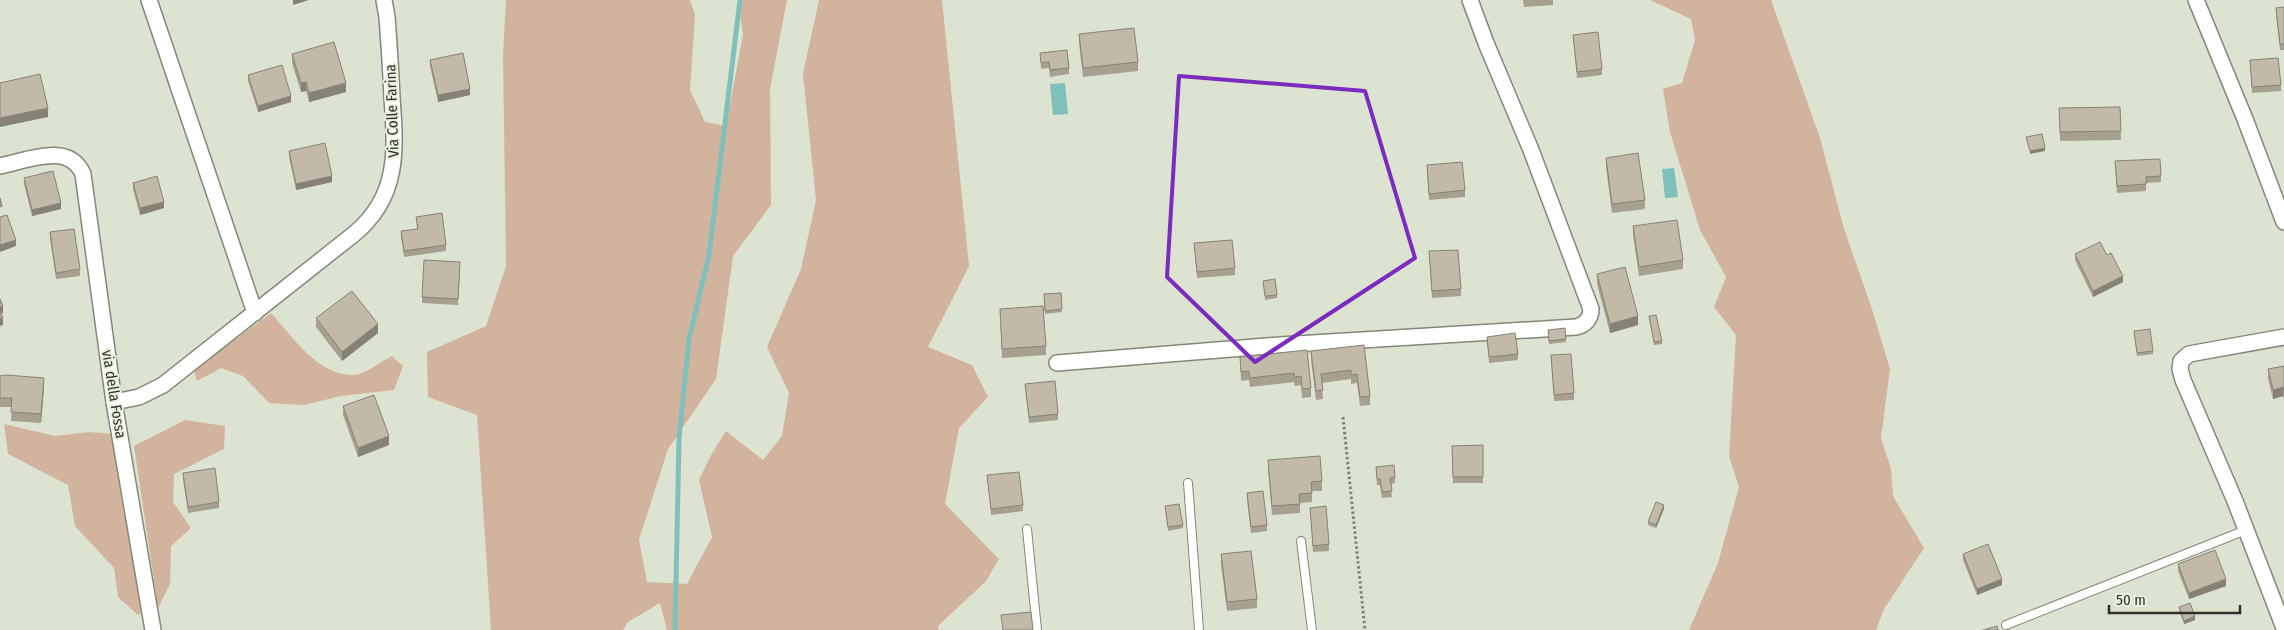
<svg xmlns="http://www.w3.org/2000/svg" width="2284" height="630" viewBox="0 0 2284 630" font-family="'Fira Sans Condensed',sans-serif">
	<rect width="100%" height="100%" fill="#dce3d0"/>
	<!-- green -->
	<g fill="#d2b39e">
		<polygon points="506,0 690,0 695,15 690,90 705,122 726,126 743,35 738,0 787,0 770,89 771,205 733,256 716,379 668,449 639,540 647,582 687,584 712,537 699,480 711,455 726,431 763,460 782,436 789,393 767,347 801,269 816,200 803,74 819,0 942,0 969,266 928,347 972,365 988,397 959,428 945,504 999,559 986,581 938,626 939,630 667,630 660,603 628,622 623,630 491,630 477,415 428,397 427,352 486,326 506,266 503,55"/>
		<polygon points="1650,0 1771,0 1820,138 1844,229 1872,309 1890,369 1881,438 1891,469 1893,496 1924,548 1884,609 1876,630 1689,630 1718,563 1739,487 1729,456 1736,335 1714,307 1726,277 1700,230 1670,132 1663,89 1682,83 1695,40 1691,19"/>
		<path d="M271,313C293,337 318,376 354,375C363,375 383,361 392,356L403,366L394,390L341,396L304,405L269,403L243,376L221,368L197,381L194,370Z"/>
		<polygon points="185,420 225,426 224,449 174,474 173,502 191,528 171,546 170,584 158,608 134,446"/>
		<polygon points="4,424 55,436 89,432 113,434 144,611 138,615 118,597 114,568 75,526 68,485 8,454"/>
	</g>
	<!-- water -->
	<g fill="#80c0ba">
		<polygon points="1065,83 1068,114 1053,115 1050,84"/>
		<polygon points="1674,168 1678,197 1665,198 1662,169"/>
	</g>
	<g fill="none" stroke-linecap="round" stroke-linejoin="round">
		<!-- stream -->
		<polyline stroke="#80c0ba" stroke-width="5" points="675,630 679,439 689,339 709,255 740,0"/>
		<!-- service casing -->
		<g stroke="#838878" stroke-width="10">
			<g id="service">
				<polyline points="1188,483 1199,630"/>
				<polyline points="1027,529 1037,630"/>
				<polyline points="1301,541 1312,630"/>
				<polyline points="2006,625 2246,530"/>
			</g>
		</g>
		<!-- minor casing -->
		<g stroke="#838878" stroke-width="18">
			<g id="minor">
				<polyline points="149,0 255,313"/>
				<polyline points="2196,0 2245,119 2284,222"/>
				<path d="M0,166C26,161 69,141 83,174L114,402L153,630"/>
				<polyline points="2284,337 2189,354 2181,361 2180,369 2183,380 2235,501 2284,628"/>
				<path d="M1057,363L1280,345L1576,327C1585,325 1591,319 1591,309L1531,150L1486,43L1470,0"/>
				<path d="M114,402L139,397L163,385L354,234C399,197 396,151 392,98C391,71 389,44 387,17L384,0"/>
			</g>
		</g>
		<!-- path -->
		<polyline stroke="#7f8377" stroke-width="3" stroke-dasharray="2.5 2.5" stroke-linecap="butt" points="1343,417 1365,630"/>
		<!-- service -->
		<use href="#service" stroke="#fff" stroke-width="8"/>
		<!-- minor -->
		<use href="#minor" stroke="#fff" stroke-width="15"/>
	</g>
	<!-- wall -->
	<g fill="#a6a090">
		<polygon points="1523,0 1553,0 1553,5 1524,7"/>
		<polygon points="2284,7 2284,50 2280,50 2276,14 2276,8"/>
		<polygon points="1079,34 1138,62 1138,71 1083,77 1079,43"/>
		<polygon points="1573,35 1602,69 1602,75 1577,78"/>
		<polygon points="1040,53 1069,68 1069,74 1050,77 1049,68 1041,69"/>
		<polygon points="292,54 346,92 309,102 306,91 301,92 292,63"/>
		<polygon points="430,60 470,95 438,102 430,66"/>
		<polygon points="2250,60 2281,85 2281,91 2252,93"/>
		<polygon points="248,75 291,102 258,112 248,81"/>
		<polygon points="2120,107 2121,140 2060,141 2059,108"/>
		<polygon points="289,151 332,182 296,190 289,157"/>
		<polygon points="1606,158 1645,200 1645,209 1612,213 1606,167"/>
		<polygon points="2115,161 2161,176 2161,182 2146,183 2146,191 2117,193"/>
		<polygon points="1427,165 1465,190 1465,197 1429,200"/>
		<polygon points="24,178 61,209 32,216 24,184"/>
		<polygon points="133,183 164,208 140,215 133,189"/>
		<polygon points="416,217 446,245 446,251 404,257 401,237 401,231 417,229"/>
		<polygon points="1633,226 1683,260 1683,269 1639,276 1633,235"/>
		<polygon points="50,232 80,269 80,276 56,279 50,238"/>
		<polygon points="1194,243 1235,268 1235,275 1197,278"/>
		<polygon points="1429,251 1461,289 1461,296 1432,298"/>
		<polygon points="2075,254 2107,255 2123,282 2093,297 2075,260"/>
		<polygon points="460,268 458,305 422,303 422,297"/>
		<polygon points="1597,274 1638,325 1610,333 1597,284"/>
		<polygon points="1263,281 1277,295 1277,298 1265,300"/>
		<polygon points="1061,293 1062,312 1045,314 1044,294"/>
		<polygon points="1000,309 1046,346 1046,355 1002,358"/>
		<polygon points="1649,316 1662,341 1662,344 1654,345"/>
		<polygon points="316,318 378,333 342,361 316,327"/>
		<polygon points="2134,331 2153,351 2153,354 2137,356"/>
		<polygon points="1548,333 1566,339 1566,342 1549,344"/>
		<polygon points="1487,337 1518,354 1518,360 1489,363"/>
		<polygon points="1364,345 1370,396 1370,405 1360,406 1357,383 1351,384 1351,379 1322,383 1323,399 1316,400 1311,360 1311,351"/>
		<polygon points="1307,350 1311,388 1311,397 1302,398 1301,385 1295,386 1294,382 1250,387 1249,380 1241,381 1240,357"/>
		<polygon points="1551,355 1574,393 1574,400 1554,401"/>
		<polygon points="2284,366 2284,400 2283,396 2273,399 2268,379 2268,369"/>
		<polygon points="0,376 44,387 41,423 11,421 12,407 0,407"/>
		<polygon points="1025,384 1058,414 1058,420 1029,423"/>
		<polygon points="343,406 389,445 358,457 343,415"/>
		<polygon points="1483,445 1483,483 1453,483 1452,446"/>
		<polygon points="1268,460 1322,481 1322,491 1312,491 1312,502 1300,503 1300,513 1272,515 1268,470"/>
		<polygon points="1376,467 1395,477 1395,483 1391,484 1392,497 1382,498 1380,485 1377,485"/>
		<polygon points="183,473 219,502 219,508 188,513 183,479"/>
		<polygon points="987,475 1023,505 1023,511 991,515"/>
		<polygon points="1247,493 1267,525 1267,531 1251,533 1247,500"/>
		<polygon points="1165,506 1183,525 1183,528 1168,531"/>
		<polygon points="1310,508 1329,544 1329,551 1313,552"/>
		<polygon points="1664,509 1656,528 1648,525 1648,522"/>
		<polygon points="1221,554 1257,599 1257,608 1227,611 1221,564"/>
		<polygon points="1963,554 2002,585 1977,595 1963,560"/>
		<polygon points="2178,564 2226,586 2189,599 2178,571"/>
		<polygon points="2179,607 2195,620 2184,624 2179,610"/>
	</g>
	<!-- shaded-wall -->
	<g fill="#878276">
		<polygon points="293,0 309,0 293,5"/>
		<polygon points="306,82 306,91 301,92 301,83"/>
		<polygon points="346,83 346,92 309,102 309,93"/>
		<polygon points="470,89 470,95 438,102 438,95"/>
		<polygon points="291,96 291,102 258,112 258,106"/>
		<polygon points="48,108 48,117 0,127 0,118"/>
		<polygon points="2045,148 2045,151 2030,154 2030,151"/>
		<polygon points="332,176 332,182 296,190 296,184"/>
		<polygon points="164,202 164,208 140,215 140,208"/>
		<polygon points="61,203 61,209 32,216 32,210"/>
		<polygon points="16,240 16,246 0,252 0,245"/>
		<polygon points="2123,276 2123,282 2093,297 2093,291"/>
		<polygon points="3,306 3,313 0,314 0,307"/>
		<polygon points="1638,316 1638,325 1610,333 1610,324"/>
		<polygon points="3,318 3,325 0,326 0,319"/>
		<polygon points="378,324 378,333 342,361 342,352"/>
		<polygon points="44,378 44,387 41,423 41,414"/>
		<polygon points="2283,387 2283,396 2273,399 2273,390"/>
		<polygon points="389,436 389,445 358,457 358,448"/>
		<polygon points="1664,505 1664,509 1656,528 1656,525"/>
		<polygon points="2002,579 2002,585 1977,595 1977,589"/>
		<polygon points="2226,579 2226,586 2189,599 2189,593"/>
		<polygon points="2195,616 2195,620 2184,624 2184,621"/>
	</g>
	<!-- building -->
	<g fill="#c1baa8" stroke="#878276">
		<polygon points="2284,7 2284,44 2280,44 2276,8"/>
		<polygon points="1134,28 1138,62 1083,68 1079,34"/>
		<polygon points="1598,32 1602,69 1577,72 1573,35"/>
		<polygon points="334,42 346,83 309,93 306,82 301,83 292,54"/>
		<polygon points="1067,50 1069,68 1050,70 1049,62 1041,63 1040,53"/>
		<polygon points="463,53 470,89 438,95 430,60"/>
		<polygon points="2278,58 2281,85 2252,87 2250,60"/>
		<polygon points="282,65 291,96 258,106 248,75"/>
		<polygon points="40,74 48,108 0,118 0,83"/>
		<polygon points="2120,107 2121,131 2060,132 2059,108"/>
		<polygon points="2042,134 2045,148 2030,151 2026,137"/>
		<polygon points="325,143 332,176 296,184 289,151"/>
		<polygon points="1638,153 1645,200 1612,204 1606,158"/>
		<polygon points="2160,159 2161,176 2146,177 2146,184 2117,186 2115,161"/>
		<polygon points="1462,162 1465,190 1429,194 1427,165"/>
		<polygon points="53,171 61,203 32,210 24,178"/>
		<polygon points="157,176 164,202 140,208 133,183"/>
		<polygon points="0,198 2,206 0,207"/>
		<polygon points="442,213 446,245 404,251 401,231 418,229 416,217"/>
		<polygon points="7,215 16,240 0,245 0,217"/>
		<polygon points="1677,220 1683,260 1639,267 1633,226"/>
		<polygon points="74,229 80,269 56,273 50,232"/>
		<polygon points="1232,240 1235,268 1197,272 1194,243"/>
		<polygon points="2100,242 2107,255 2111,253 2123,276 2093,291 2075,254"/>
		<polygon points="1458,250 1461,289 1432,291 1429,251"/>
		<polygon points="424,260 460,262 458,299 422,297"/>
		<polygon points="1625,267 1638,316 1610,324 1597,274"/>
		<polygon points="1275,279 1277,295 1265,296 1263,281"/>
		<polygon points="352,291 378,324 342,352 316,318"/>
		<polygon points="1061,293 1062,309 1045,311 1044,294"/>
		<polygon points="0,299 3,306 0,307"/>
		<polygon points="1043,306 1046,346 1002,349 1000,309"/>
		<polygon points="0,310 3,318 0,319"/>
		<polygon points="1656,315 1662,341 1654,342 1649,316"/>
		<polygon points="1565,328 1566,339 1549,341 1548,330"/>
		<polygon points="2150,329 2153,351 2137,353 2134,331"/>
		<polygon points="1515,333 1518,354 1489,357 1487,337"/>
		<polygon points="1364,345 1370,396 1360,397 1357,374 1351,375 1351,370 1321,374 1323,390 1316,391 1311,351"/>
		<polygon points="1307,350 1311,388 1302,389 1301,376 1295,377 1294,373 1250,378 1249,371 1241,372 1240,357"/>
		<polygon points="1571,354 1574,393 1554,395 1551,355"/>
		<polygon points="2284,366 2284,391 2283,387 2273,390 2268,369"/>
		<polygon points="6,375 44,378 41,414 11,412 12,398 0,398 0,376"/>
		<polygon points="1055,381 1058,414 1029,417 1025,384"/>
		<polygon points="374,395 389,436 358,448 343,406"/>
		<polygon points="1483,445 1483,477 1453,477 1452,446"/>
		<polygon points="1320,456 1322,481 1311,482 1312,493 1299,494 1300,504 1272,506 1268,460"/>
		<polygon points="1394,465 1395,477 1390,478 1392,491 1382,492 1380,479 1377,479 1376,467"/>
		<polygon points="215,468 219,502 188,507 183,473"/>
		<polygon points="1019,472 1023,505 991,509 987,475"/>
		<polygon points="1263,491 1267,525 1251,527 1247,493"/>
		<polygon points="1656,502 1664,505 1656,525 1648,522"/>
		<polygon points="1179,504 1183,525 1168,527 1165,506"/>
		<polygon points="1326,506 1329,544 1313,546 1310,508"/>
		<polygon points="1988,544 2002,579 1977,589 1963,554"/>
		<polygon points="2215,550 2226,579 2189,593 2178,564"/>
		<polygon points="1251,551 1257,599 1227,602 1221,554"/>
		<polygon points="2190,603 2195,616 2184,621 2179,607"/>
		<polygon points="1031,612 1033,630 1003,630 1001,615"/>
		<polygon points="1997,626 1998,630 1983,630"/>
	</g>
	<!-- marked area -->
	<path fill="none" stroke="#7b2cbf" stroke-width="4" stroke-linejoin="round" d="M1179,76L1365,91L1415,258L1255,362L1167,277Z"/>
	<g text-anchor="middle" stroke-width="4" stroke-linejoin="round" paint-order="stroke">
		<!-- street labels -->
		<g font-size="15" fill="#2d2f28" stroke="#e9f0dd">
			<text transform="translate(392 111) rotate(-92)" y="5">Via Colle Farina</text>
			<text transform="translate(114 394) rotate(81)" y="5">via della Fossa</text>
		</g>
	</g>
	<!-- scale -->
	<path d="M2109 605v8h131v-8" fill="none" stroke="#2d2f28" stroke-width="2.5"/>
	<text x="2116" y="605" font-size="15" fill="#2d2f28" stroke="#e9f0dd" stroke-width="4" paint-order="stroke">50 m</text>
</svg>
